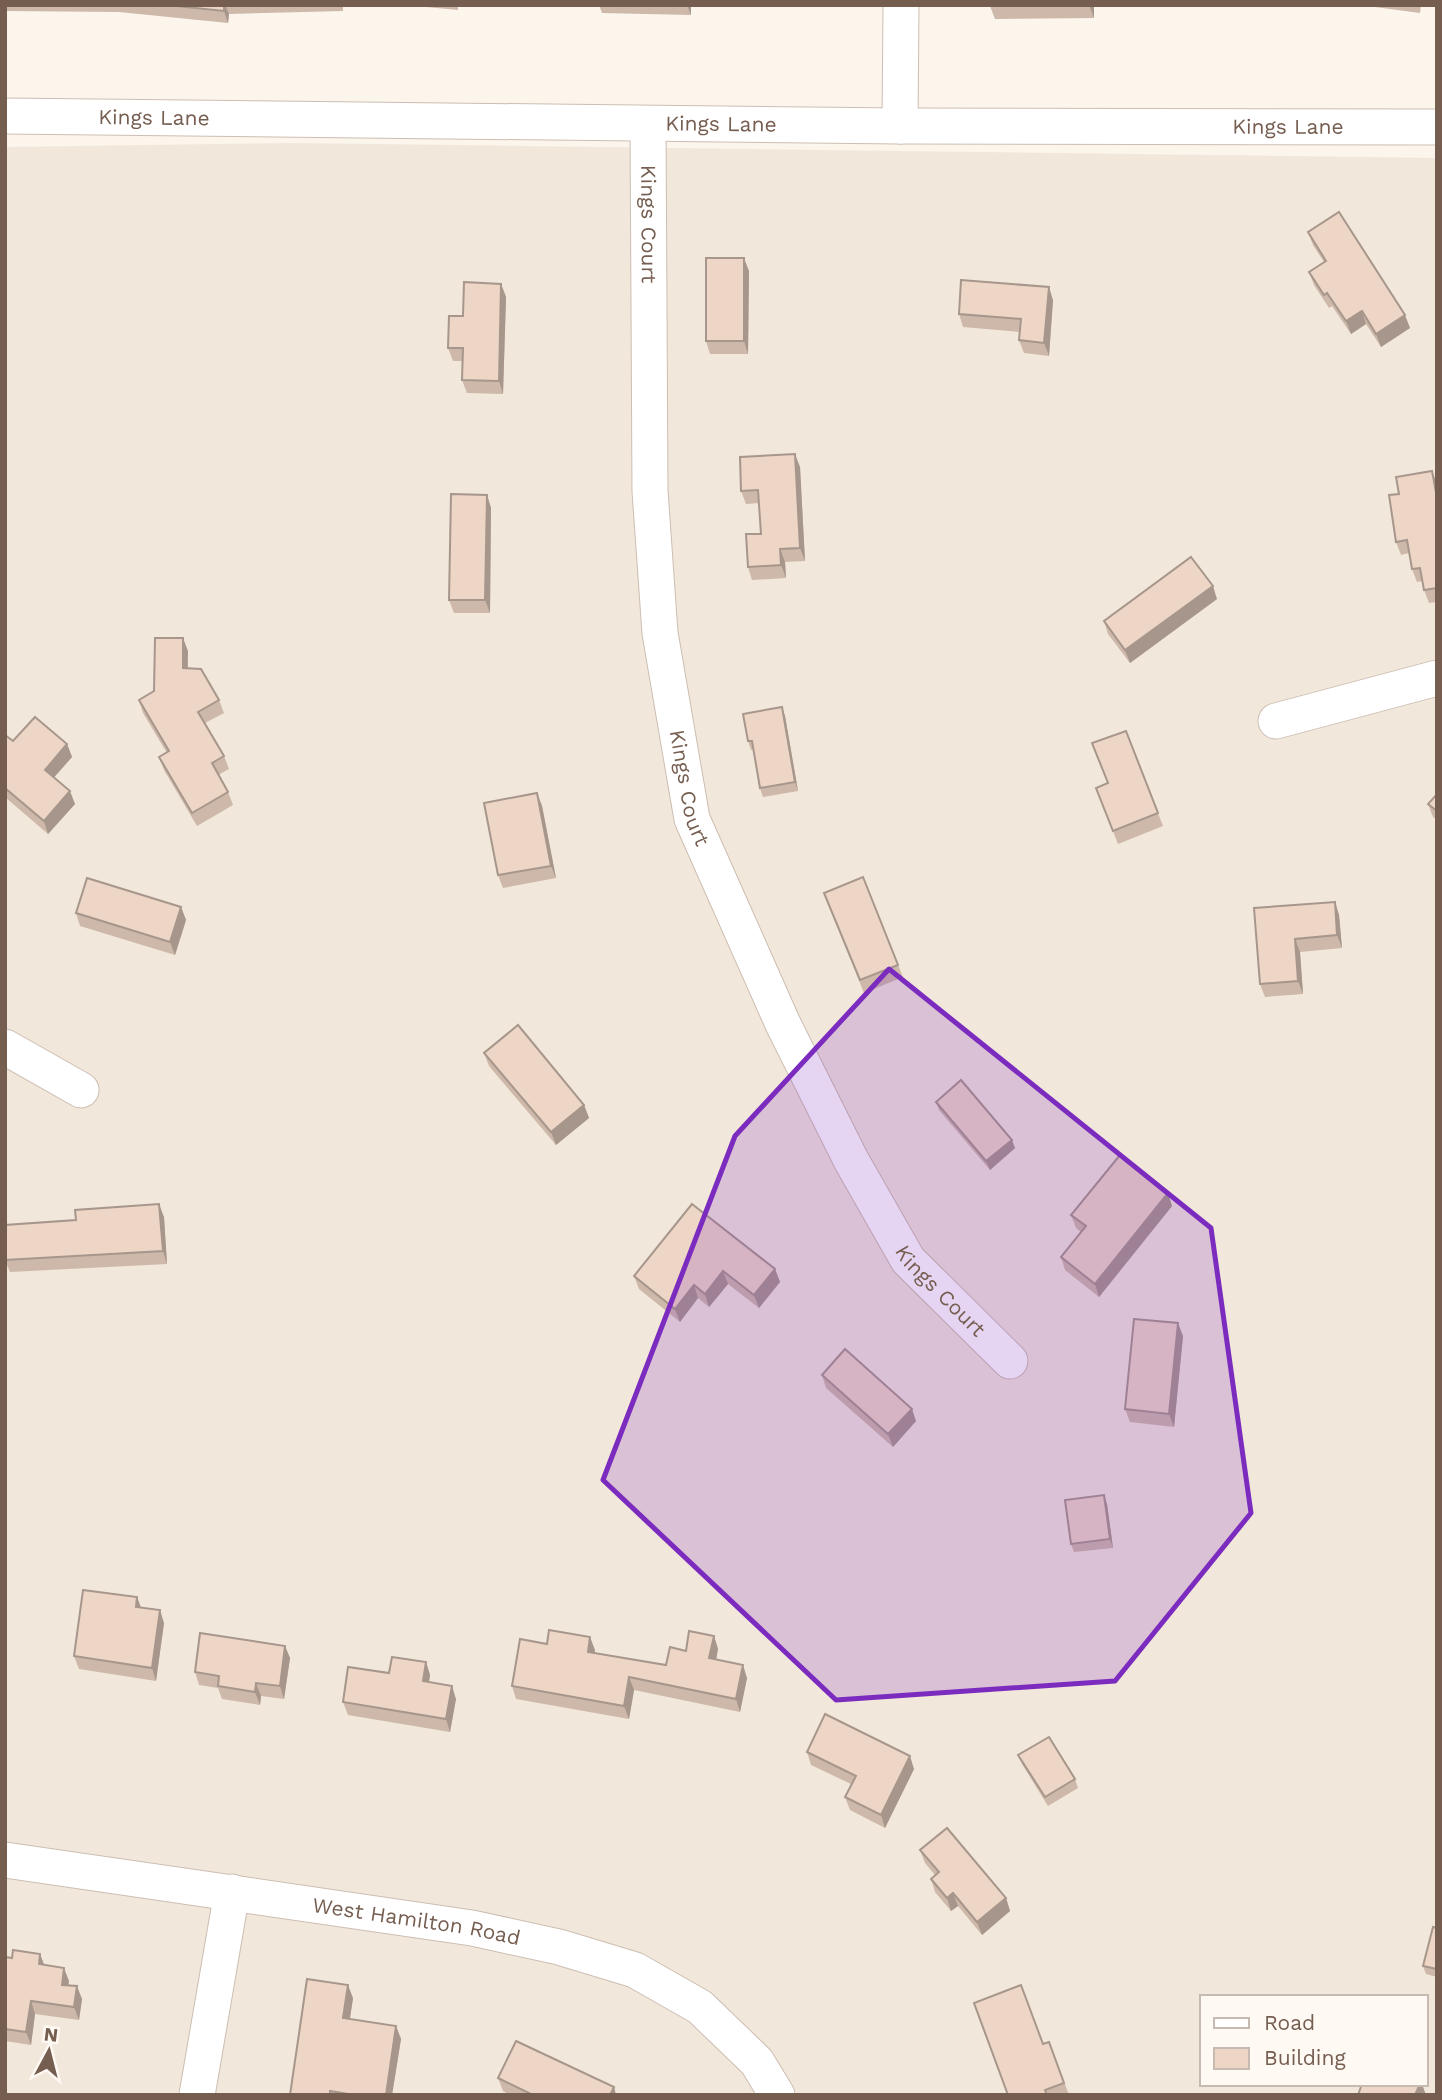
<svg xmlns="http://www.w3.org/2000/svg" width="1442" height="2100" viewBox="0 0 1442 2100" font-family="'Work Sans',sans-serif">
	<rect width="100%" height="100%" fill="#fbf5ec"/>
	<!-- residential -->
	<path fill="#f2e7db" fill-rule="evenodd" d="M292,143L1437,158V2095H5V147ZM1202,1997H1426V2084H1202Z"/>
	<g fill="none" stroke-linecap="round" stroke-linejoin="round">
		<!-- minor casing -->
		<g stroke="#cdbeb2" stroke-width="37">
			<g id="minor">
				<path id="s1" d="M5,116L900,126L1437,127"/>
				<path id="s2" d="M648,124L650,491L660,633L692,819L783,1024L851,1160L908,1260L1010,1361"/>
				<polyline points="900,126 901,5"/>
				<polyline points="1276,721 1437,678"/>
				<polyline points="5,1047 81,1090"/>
				<path id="s3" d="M5,1860L472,1928L559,1947L635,1970L700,2007L757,2062L777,2095"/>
				<polyline points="197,2095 232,1892"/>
			</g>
		</g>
		<!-- minor -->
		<use href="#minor" stroke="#fff" stroke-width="35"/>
	</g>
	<!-- wall -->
	<g fill="#cdb8aa">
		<polygon points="5,5 343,5 343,11 229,14 228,23 119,12 5,11"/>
		<polygon points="405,5 458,5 458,10"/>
		<polygon points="599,5 691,5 691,15 602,13"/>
		<polygon points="1094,5 1094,18 995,19 990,6"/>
		<polygon points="1360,5 1421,5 1420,13"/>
		<polygon points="1308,232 1410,328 1381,347 1366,324 1351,334 1332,306 1329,308 1314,285 1309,272 1324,262 1313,245"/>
		<polygon points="749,271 748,354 710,354 706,341"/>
		<polygon points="501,284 506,297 503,394 467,393 462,380 462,361 453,361 448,348 463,316"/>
		<polygon points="1053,300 1049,356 1024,353 1019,340 1020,332 963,327 959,314"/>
		<polygon points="800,467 805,561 785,562 786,578 752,580 748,567 761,534 759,503 746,504 741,491"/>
		<polygon points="1432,471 1437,484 1437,602 1429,603 1424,590 1422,581 1417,582 1412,569 1409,553 1401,555 1396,542 1399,494"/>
		<polygon points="487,495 491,508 490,613 454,613 449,600"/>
		<polygon points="1217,599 1130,663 1108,634 1104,621"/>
		<polygon points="188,651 188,668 219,700 224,713 205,723 224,756 229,769 218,775 228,792 233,805 197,826 164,770 159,757 167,753 143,713 139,700 154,691"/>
		<polygon points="785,716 798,791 763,797 760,788 753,750 751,750 748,741"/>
		<polygon points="1126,731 1163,826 1118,844 1096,788 1107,784"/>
		<polygon points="5,735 13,741 67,744 72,757 54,777 75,804 48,834 5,797"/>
		<polygon points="537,793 542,806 556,878 503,888 498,875"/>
		<polygon points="1437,794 1437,820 1433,817 1428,804"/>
		<polygon points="1335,902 1339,915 1342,948 1300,952 1303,994 1265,997 1260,984 1254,908"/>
		<polygon points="829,906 898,965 903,977 864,993"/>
		<polygon points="181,907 186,920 175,955 80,926 76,913"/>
		<polygon points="484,1053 584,1105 589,1118 556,1145 489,1066"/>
		<polygon points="936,1102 1015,1148 990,1170 939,1110"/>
		<polygon points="692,1204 775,1269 780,1282 759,1308 728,1284 709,1307 698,1298 680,1322 639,1289 634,1276"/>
		<polygon points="1172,1206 1099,1297 1065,1270 1061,1257 1081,1232 1076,1228 1071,1215"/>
		<polygon points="164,1217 167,1264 10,1272 5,1260"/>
		<polygon points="1183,1336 1174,1427 1130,1422 1125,1409"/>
		<polygon points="822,1375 916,1421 893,1447 826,1388"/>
		<polygon points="1107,1504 1113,1548 1074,1552 1071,1544"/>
		<polygon points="141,1608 164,1623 156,1681 79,1669 74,1656"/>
		<polygon points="714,1636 718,1649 716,1660 747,1678 740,1712 634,1690 629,1719 516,1699 512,1686 547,1644 595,1650 594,1653 666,1665 686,1651"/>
		<polygon points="285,1646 290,1658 284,1699 261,1696 260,1705 222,1699 218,1688 199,1685 195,1672"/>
		<polygon points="426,1662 430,1675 429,1682 456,1699 450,1732 348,1715 343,1702 389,1673"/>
		<polygon points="807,1752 914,1769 885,1828 850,1810 845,1797 851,1784 811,1765"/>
		<polygon points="1018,1755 1075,1779 1078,1788 1048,1806 1022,1764"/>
		<polygon points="920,1850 1006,1898 1010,1911 982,1935 958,1906 951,1911 935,1892 931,1879 935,1875 925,1863"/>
		<polygon points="1437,1928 1437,1977 1426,1974 1423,1966"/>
		<polygon points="40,1954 44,1965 69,1981 68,1985 82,1999 79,2020 35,2014 31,2045 5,2041 5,1957 12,1958"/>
		<polygon points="353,1998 350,2019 396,2026 401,2039 392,2095 290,2095"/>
		<polygon points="1049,2042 1069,2095 1008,2095 1043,2044"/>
		<polygon points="498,2078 614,2087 616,2095 510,2095 503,2091"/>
	</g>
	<!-- shaded-wall -->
	<g fill="#a7968b">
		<polygon points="224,5 225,5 229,14 228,23 224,11"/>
		<polygon points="687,5 691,5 691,15"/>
		<polygon points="1089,5 1094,5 1094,18"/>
		<polygon points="744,258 749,271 748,354 744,341"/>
		<polygon points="501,284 506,297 503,394 499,381"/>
		<polygon points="1049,287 1053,300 1049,356 1044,343"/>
		<polygon points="1362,311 1366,324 1351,334 1346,321"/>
		<polygon points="1405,315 1410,328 1381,347 1376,334"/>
		<polygon points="795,454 800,467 805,561 800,548"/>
		<polygon points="1432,471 1437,484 1437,498"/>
		<polygon points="487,495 491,508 490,613 485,600"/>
		<polygon points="780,549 785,562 786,578 781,565"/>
		<polygon points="1213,586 1217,599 1130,663 1125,650"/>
		<polygon points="183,638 188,651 187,681 183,668"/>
		<polygon points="782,707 785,716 798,791 795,782"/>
		<polygon points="67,744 72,757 50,782 45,770"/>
		<polygon points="70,791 75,804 48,834 44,821"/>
		<polygon points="537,793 542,806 556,878 551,866"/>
		<polygon points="1335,902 1339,915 1342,948 1337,935"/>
		<polygon points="181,907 186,920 175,955 170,942"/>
		<polygon points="1295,939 1300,952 1303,994 1298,981"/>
		<polygon points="584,1105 589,1118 556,1145 551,1132"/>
		<polygon points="1012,1140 1015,1148 990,1170 986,1161"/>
		<polygon points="1168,1193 1172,1206 1099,1297 1095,1284"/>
		<polygon points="159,1204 164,1217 167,1264 163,1251"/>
		<polygon points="775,1269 780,1282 759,1308 754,1295"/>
		<polygon points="723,1271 728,1284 709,1307 705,1294"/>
		<polygon points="694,1285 698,1298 680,1322 675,1309"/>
		<polygon points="1178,1323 1183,1336 1174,1427 1169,1414"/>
		<polygon points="912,1409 916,1421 893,1447 888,1434"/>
		<polygon points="1104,1495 1107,1504 1113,1548 1110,1539"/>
		<polygon points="137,1597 142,1610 136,1607"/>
		<polygon points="160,1610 164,1623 156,1681 152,1668"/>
		<polygon points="714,1636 718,1649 714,1671 709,1658"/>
		<polygon points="590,1637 595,1650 592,1665 588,1652"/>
		<polygon points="285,1646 290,1658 284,1699 280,1686"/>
		<polygon points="426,1662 430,1675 427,1694 423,1681"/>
		<polygon points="743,1665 747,1678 740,1712 736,1699"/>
		<polygon points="629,1677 634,1690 629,1719 624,1706"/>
		<polygon points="256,1683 261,1696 260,1705 255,1692"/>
		<polygon points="452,1686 456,1699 450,1732 446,1719"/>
		<polygon points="910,1756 914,1769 885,1828 881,1815"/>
		<polygon points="953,1893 958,1906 951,1911 947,1898"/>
		<polygon points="1006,1898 1010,1911 982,1935 977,1922"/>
		<polygon points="40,1954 45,1967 39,1964"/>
		<polygon points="64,1968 69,1981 66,1998 62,1985"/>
		<polygon points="348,1985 353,1998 348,2031 343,2018"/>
		<polygon points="77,1986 82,1999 79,2020 74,2007"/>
		<polygon points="31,2001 35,2014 31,2045 26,2032"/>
		<polygon points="396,2026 401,2039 392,2095 386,2095"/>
		<polygon points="1420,2084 1422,2084 1426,2095 1415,2095"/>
		<polygon points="614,2087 616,2095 610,2095"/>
	</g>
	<!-- building -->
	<g fill="#eed6c6" stroke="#a7968b" stroke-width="2">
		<polygon points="167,5 224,5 224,11"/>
		<polygon points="990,5 1089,5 990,6"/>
		<polygon points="1339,212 1405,315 1376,334 1362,311 1346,321 1327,293 1324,295 1309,272 1326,261 1308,232"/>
		<rect x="706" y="258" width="38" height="83"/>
		<polygon points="961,280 1049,287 1044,343 1019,340 1021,319 959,314"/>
		<polygon points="464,282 501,284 499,381 462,380 463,348 448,348 449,316 463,316"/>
		<polygon points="795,454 800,548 780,549 781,565 748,567 746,534 761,534 758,490 741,491 740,457"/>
		<polygon points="1432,471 1437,498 1437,588 1424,590 1420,568 1412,569 1407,540 1396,542 1389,495 1399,494 1396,477"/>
		<polygon points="451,494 487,495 485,600 449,600"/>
		<polygon points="1191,557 1213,586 1125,650 1104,621"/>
		<polygon points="155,638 183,638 183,668 201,669 219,700 198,712 224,756 212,763 228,792 192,813 159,757 169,751 139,700 154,691"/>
		<polygon points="782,707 795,782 760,788 752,741 748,741 743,714"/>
		<polygon points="35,717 67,744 45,770 70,791 44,821 5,788 5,735 13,741"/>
		<polygon points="1126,731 1158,813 1113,831 1096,788 1108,783 1092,743"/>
		<polygon points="537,793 551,866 498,875 484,803"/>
		<polygon points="1437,794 1437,811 1428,804"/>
		<polygon points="863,877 898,965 860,980 824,893"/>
		<polygon points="87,878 181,907 170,942 76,913"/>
		<polygon points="1335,902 1337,935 1295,939 1298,981 1260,984 1254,908"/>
		<polygon points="518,1025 584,1105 551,1132 484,1053"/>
		<polygon points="961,1080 1012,1140 986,1161 936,1102"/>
		<polygon points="1120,1155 1168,1193 1095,1284 1061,1257 1086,1226 1071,1215"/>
		<polygon points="159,1204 163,1251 5,1260 5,1225 76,1220 75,1210"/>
		<polygon points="692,1204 775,1269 754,1295 723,1271 705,1294 694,1285 675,1309 634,1276"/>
		<polygon points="1134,1319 1178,1323 1169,1414 1125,1409"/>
		<polygon points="845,1349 912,1409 888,1434 822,1375"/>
		<polygon points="1104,1495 1110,1539 1071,1544 1065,1500"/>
		<polygon points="83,1590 137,1597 136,1607 160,1610 152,1668 74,1656"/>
		<polygon points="549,1630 590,1637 588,1652 666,1665 670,1647 686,1651 689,1631 714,1636 709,1658 743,1665 736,1699 629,1677 624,1706 512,1686 520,1639 547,1644"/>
		<polygon points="200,1633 285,1646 280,1686 256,1683 255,1692 218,1686 219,1676 195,1672"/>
		<polygon points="392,1657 426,1662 423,1681 452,1686 446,1719 343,1702 348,1667 389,1673"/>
		<polygon points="825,1714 910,1756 881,1815 845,1797 856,1776 807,1752"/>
		<polygon points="1049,1737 1075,1779 1045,1797 1018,1755"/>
		<polygon points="947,1828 1006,1898 977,1922 953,1893 947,1898 931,1879 939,1872 920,1850"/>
		<polygon points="1433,1927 1437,1928 1437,1969 1423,1966"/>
		<polygon points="13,1950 40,1954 39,1964 64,1968 62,1985 77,1986 74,2007 31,2001 26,2032 5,2029 5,1957 12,1958"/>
		<polygon points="307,1979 348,1985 343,2018 396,2026 386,2095 354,2095 330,2091 330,2095 290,2095"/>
		<polygon points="1021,1985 1043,2044 1049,2042 1064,2083 1045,2090 1047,2095 1008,2095 974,2003"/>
		<polygon points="516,2041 614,2087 610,2095 533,2095 498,2078"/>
		<polygon points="1362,2084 1420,2084 1415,2095 1358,2095"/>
	</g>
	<!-- marked area -->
	<path fill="#7b2cbf" fill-opacity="0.2" stroke="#7b2cbf" stroke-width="5" stroke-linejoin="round" d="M889,969L1211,1228L1251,1513L1115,1681L836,1700L603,1480L735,1136Z"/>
	<g text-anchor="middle" stroke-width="5" stroke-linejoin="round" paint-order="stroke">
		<!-- street labels -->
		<g font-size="21" fill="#755d50" stroke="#fef9f2">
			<text dy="7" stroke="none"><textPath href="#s1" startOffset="149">Kings Lane</textPath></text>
			<text dy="7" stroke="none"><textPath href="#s1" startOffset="716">Kings Lane</textPath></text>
			<text dy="7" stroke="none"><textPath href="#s1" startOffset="1283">Kings Lane</textPath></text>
			<text dy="7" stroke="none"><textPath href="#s2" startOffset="100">Kings Court</textPath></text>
			<text dy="7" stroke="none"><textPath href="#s2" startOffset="667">Kings Court</textPath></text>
			<text dy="7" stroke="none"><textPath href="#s2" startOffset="1234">Kings Court</textPath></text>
			<text dy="7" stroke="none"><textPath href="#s3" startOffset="416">West Hamilton Road</textPath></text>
		</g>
	</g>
	<!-- border -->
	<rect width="1442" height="2100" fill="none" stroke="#755d50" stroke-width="14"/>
	<!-- legend -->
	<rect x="1200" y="1995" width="228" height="91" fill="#fef9f2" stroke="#c7bbb1" stroke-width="2"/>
	<rect x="1214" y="2018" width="35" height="10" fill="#ffffff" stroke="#c7bbb1" stroke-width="2"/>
	<text x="1264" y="2030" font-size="21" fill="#755d50">Road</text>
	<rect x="1214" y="2048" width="35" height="21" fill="#eed6c6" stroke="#c7bbb1" stroke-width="2"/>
	<text x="1264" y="2065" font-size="21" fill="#755d50">Building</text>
	<!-- north arrow -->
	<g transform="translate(49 2051) rotate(7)" stroke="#fef9f2" stroke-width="5" paint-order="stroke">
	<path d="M0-5L12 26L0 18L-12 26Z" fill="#755d50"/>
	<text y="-10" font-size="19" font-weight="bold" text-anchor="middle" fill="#755d50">N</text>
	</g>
</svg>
